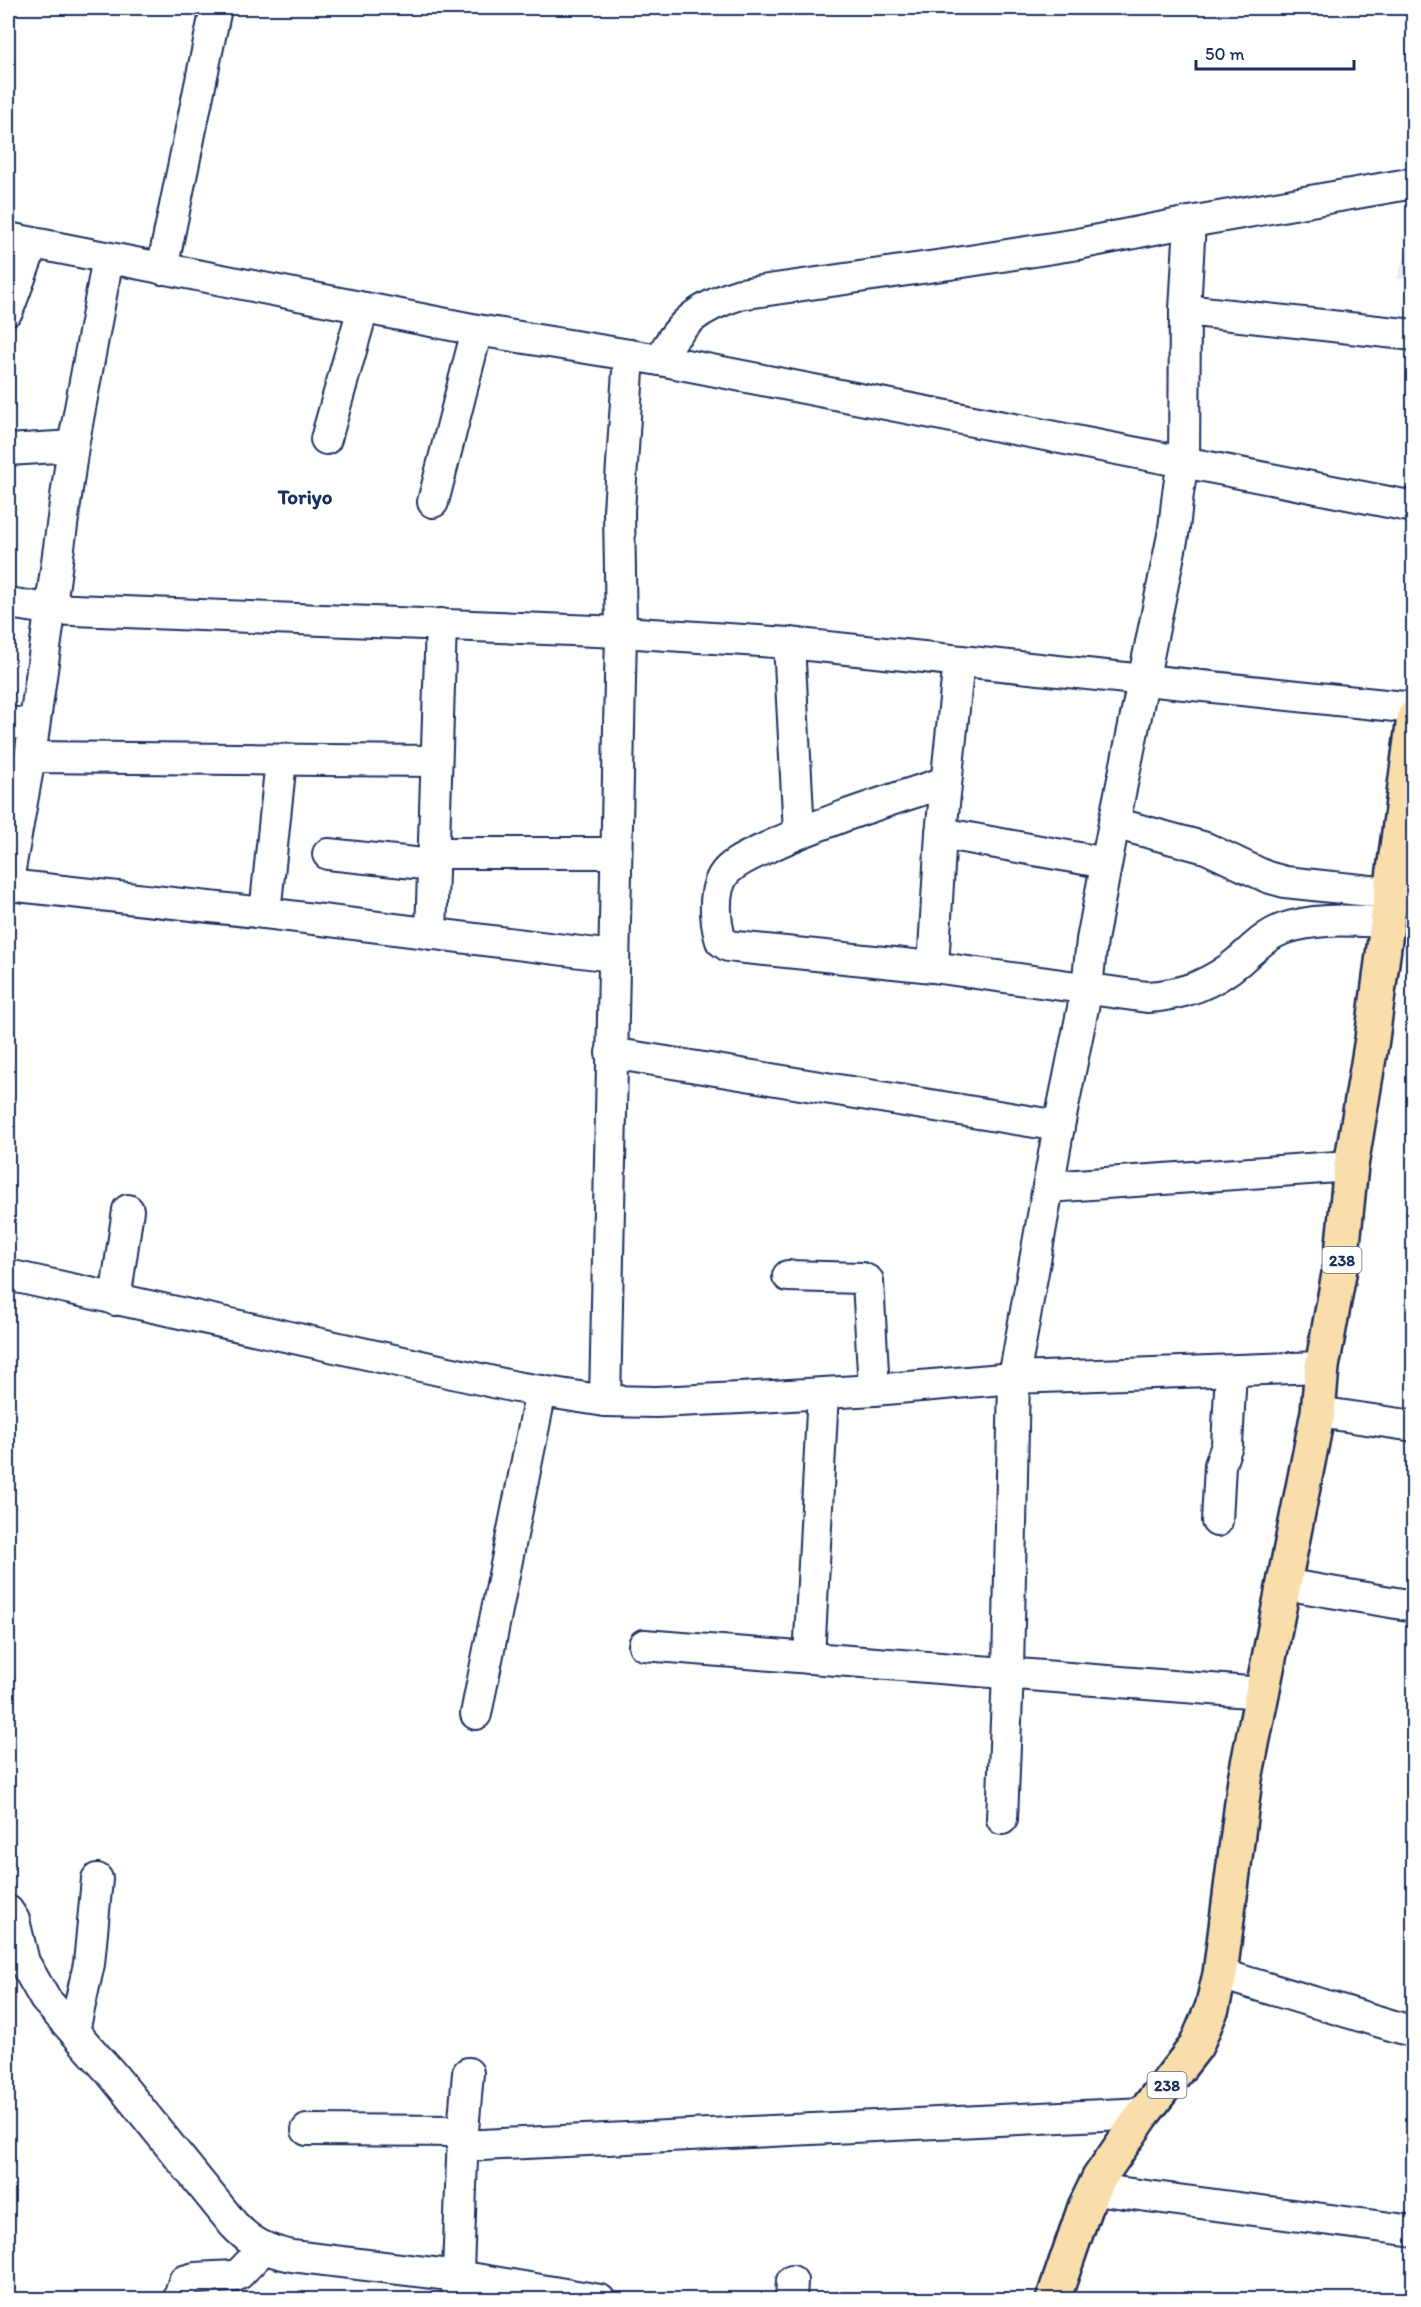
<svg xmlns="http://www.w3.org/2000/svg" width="1421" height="2307" viewBox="0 0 1421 2307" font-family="Itim,sans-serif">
	<rect width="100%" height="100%" fill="#fff"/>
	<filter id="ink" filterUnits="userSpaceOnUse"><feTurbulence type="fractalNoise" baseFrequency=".0167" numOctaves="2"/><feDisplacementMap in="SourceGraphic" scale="12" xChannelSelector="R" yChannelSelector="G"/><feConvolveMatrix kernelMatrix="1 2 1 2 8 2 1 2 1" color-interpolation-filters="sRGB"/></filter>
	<g filter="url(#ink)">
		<!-- built -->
		<polygon fill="#e8eaf9" points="1409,242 1413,243 1413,279 1397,279"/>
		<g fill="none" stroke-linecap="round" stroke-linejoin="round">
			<!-- minor casing -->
			<g stroke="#1b2f5e" stroke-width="34">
				<g id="minor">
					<polyline points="8,238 477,330 660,360 1414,507"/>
					<polyline points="162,269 216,8"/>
					<polyline points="8,310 33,243"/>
					<polyline points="1185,310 1414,335"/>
					<path d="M660,360C679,322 700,307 740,294L950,264L1078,244L1190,222L1414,183"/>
					<polyline points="326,439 363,308"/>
					<polyline points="8,450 73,446"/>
					<polyline points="433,502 477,330"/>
					<polyline points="8,603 49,609 621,632 789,643 1414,708"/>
					<polyline points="789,643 799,833"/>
					<polyline points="959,661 941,833 1106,863"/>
					<polyline points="8,722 33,725"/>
					<polyline points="30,757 435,761"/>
					<path d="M946,782C885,802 822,821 764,849C751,855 734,862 725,873C712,890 715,922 721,941L728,946L736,947L933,967L1147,997C1183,995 1212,984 1239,961C1253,949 1266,935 1283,929C1317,917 1353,921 1388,922"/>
					<polyline points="1114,823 1206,848 1267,877 1285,882 1389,893"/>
					<polyline points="434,853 615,853"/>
					<polyline points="328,854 433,865"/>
					<polyline points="8,880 30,757 73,446 108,258"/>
					<polyline points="8,885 265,913 613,956"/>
					<polyline points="265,913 281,760"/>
					<polyline points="431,934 441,624"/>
					<polyline points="933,967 941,833"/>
					<polyline points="611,1053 1059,1126"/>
					<polyline points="1048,1187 1351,1166"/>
					<polyline points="8,1275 516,1387 605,1401 656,1402 740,1398 874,1390 1014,1378 1322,1367"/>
					<polyline points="788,1276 862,1278 868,1281 874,1390"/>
					<polyline points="115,1300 128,1210"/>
					<polyline points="605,1401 621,632 619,511 629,355"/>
					<polyline points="1318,1412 1414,1426"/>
					<polyline points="1217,1521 1220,1465 1227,1445 1231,1371"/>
					<polyline points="1283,1584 1414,1606"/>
					<polyline points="644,1645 1262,1693"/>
					<polyline points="809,1658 823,1393"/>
					<polyline points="476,1714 541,1391"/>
					<path d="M1002,1819L1008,1672L1014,1378L1059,1126L1087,988L1092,940L1114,823L1173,535C1177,510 1177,486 1184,462L1185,310L1190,222"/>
					<path d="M8,1911L14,1920L24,1962L45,1999L111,2073L234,2225C251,2243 267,2251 292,2256L458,2276L600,2300"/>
					<polyline points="1220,1974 1414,2032"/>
					<polyline points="74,2031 89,1964 97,1879"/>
					<polyline points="307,2130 463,2131 468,2073"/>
					<polyline points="462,2146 1144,2113"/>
					<polyline points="1094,2189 1414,2231"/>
					<polyline points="178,2300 184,2281 195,2278 235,2276 239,2274 264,2248"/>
					<polyline points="457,2300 463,2131"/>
					<polyline points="791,2300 792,2281"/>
				</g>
			</g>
			<!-- major casing -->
			<g stroke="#1b2f5e" stroke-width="38">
				<polyline id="major" points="1053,2300 1085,2207 1099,2178 1144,2113 1196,2046 1212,2008 1220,1974 1245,1779 1318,1412 1322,1367 1341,1263 1351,1166 1372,1039 1414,717"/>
			</g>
			<!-- minor -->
			<use href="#minor" stroke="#fff" stroke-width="30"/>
			<!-- major -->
			<use href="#major" stroke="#f9ddab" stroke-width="33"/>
		</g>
	</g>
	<g text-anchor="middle" stroke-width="5" stroke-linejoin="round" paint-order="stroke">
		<!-- shield labels -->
		<g fill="#fff" stroke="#5f6d8e" stroke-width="1.5">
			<rect x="1322.5" y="1247" width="39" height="26" rx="4.5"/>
			<rect x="1147.5" y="2072" width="39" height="26" rx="4.5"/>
		</g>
		<g font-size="16" font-weight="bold" fill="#1b2f5e">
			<text x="1342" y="1266">238</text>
			<text x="1167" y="2091">238</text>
		</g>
		<!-- quarter labels -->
		<g font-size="21" font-weight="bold" fill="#1b2f5e" stroke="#fff">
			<text x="305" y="504">Toriyo</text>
		</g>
	</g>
	<!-- margin -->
	<rect width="1421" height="2307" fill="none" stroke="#fff" stroke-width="30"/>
	<rect x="15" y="15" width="1391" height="2277" fill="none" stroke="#1b2f5e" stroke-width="2" filter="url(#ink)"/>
	<!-- scale -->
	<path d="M1196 60v9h158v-9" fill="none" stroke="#1b2f5e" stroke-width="3"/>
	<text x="1205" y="60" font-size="18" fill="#1b2f5e" stroke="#ffffff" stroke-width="4.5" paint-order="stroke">50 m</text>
</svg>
